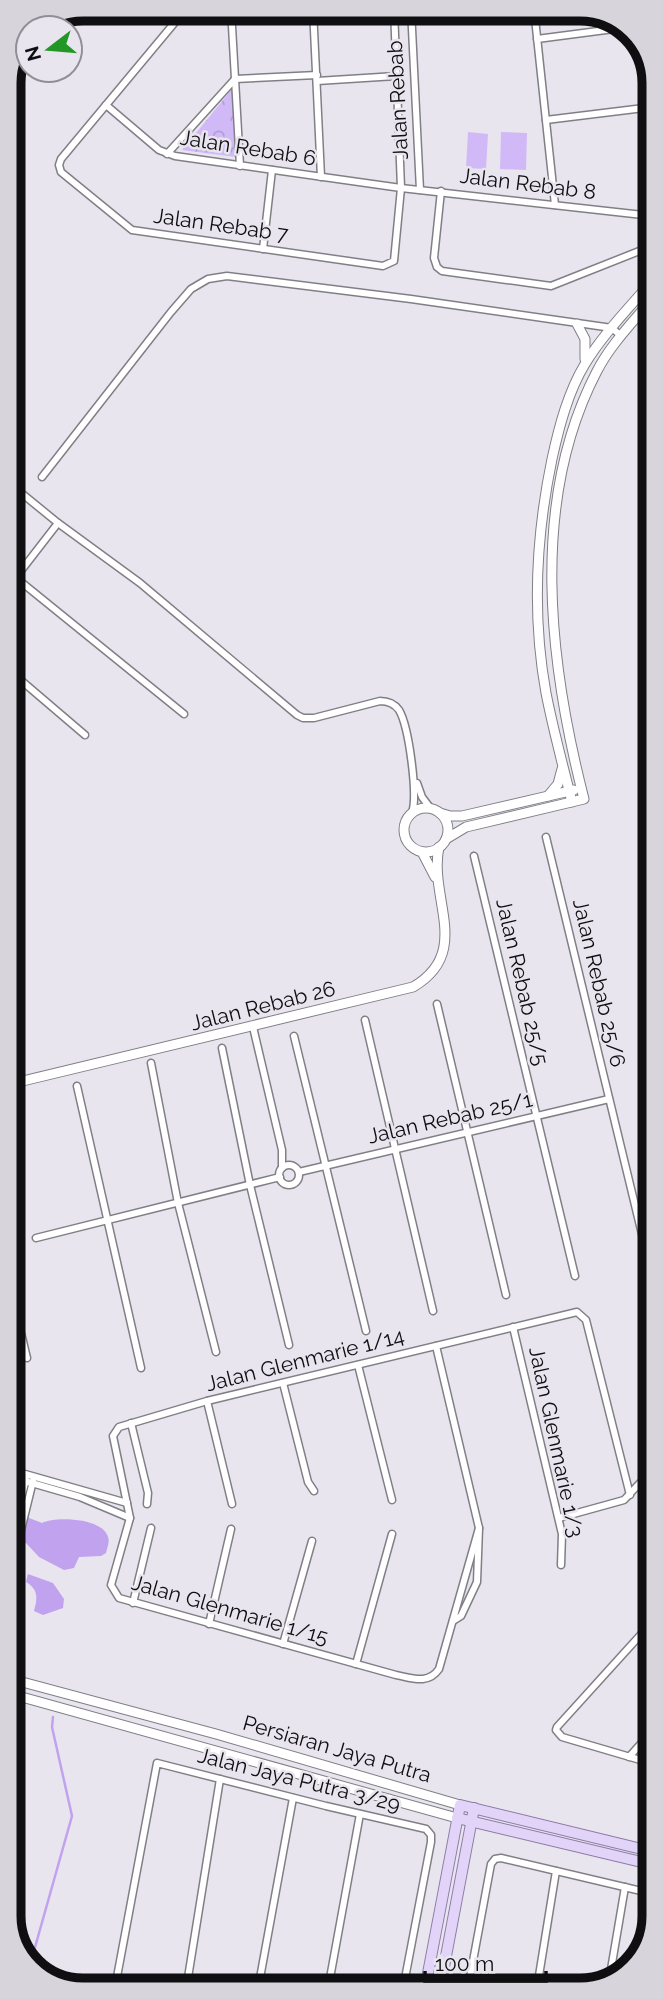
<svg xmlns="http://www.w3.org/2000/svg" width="663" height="1999" viewBox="0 0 663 1999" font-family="Raleway,sans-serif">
	<defs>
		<pattern id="park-crowns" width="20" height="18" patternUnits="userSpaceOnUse" patternTransform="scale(1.75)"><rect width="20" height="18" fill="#d1b9f7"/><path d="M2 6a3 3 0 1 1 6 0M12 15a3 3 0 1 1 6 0" fill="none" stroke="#b29ed3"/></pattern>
	</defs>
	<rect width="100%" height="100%" fill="#e8e5ee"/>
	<!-- park -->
	<polygon fill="url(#park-crowns)" points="232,89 236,157 182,150"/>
	<!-- pitch -->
	<g fill="#d1b9f7">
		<polygon points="468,132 488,134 486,169 466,168"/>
		<polygon points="501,132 527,133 526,170 500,169"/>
	</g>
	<!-- water -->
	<g fill="#c1a2ef">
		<path d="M11,1511L42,1523C56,1516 103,1518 108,1537C110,1542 107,1548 106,1553L101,1556L79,1557L74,1568L64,1570L39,1557L26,1543L11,1538Z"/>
		<path d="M28,1574L53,1583L64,1599L63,1608L43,1615L34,1611C38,1598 38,1589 26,1582Z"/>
	</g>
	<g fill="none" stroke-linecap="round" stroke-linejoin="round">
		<!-- stream -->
		<polyline stroke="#c1a2ef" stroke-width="2.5" points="30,1965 72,1816 52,1727 53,1717"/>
		<!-- street casing -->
		<g stroke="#817f86" stroke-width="9">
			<g id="street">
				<polyline points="186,9 61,159 59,165 61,172 132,230 383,266 394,261 401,188 394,9"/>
				<polyline points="231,9 240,166"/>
				<polyline points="313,9 321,177"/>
				<polyline points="411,9 420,190"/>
				<polyline points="534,9 555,205"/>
				<polyline points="537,39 629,27"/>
				<polyline points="317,81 396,76"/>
				<polyline points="106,105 159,150 175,156 401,188 652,216"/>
				<polyline points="546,120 652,107"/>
				<polyline points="167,154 235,79 317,75"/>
				<polyline points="441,191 434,258 437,267 442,271 551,286 652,246"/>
				<polyline points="263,249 272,170"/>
				<polyline points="42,477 171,312 191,289 208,279 227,276 411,299 612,328 621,336"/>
				<path d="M9,483L58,523L140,583L297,715L303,718H314L380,701C388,701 394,703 399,710C409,727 418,795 412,813"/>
				<polyline points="10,573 184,714"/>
				<polyline points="10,585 58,523"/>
				<polyline points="10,671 85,735"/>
				<polyline points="417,783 422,797 431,809"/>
				<polyline points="546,837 648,1259"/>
				<polyline points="474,856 575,1276"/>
				<polyline points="437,1004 506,1295"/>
				<polyline points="365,1020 433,1311"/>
				<polyline points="253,1027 282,1150 282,1168"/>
				<polyline points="294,1036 366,1331"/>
				<polyline points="222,1048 250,1185 289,1345"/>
				<polyline points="151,1063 178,1203 216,1352"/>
				<polyline points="77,1086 141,1368"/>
				<circle cx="289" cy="1175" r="10"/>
				<polyline points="299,1172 609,1099"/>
				<polyline points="36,1238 280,1177"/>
				<polyline points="10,1287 27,1358"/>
				<polyline points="513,1327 562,1534 561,1565"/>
				<polyline points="436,1346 479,1528 477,1582 461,1616 453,1621"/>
				<polyline points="358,1365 392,1500"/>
				<polyline points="283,1383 308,1482 314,1491"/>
				<polyline points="207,1401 232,1504"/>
				<polyline points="131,1423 148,1493 147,1504"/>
				<polyline points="11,1470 127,1503"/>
				<polyline points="11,1477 80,1497 130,1518"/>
				<polyline points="559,1518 624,1500 654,1468"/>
				<path d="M479,1528L439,1669C428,1685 412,1678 396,1675L119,1598L111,1585L130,1518L113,1436L119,1427L207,1401L577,1312L586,1320L630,1495"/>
				<polyline points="11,1535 26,1480"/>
				<polyline points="11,1571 33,1481"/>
				<polyline points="133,1603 151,1528"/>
				<polyline points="654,1620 557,1727 556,1730 562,1737 654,1764"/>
				<polyline points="209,1624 231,1529"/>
				<polyline points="643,1632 654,1642"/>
				<polyline points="283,1644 312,1541"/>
				<polyline points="356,1664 392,1534"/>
				<polyline points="629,1757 654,1729"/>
				<polyline points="50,1978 89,1990"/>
				<polyline points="609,1981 625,1887"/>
				<polyline points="468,1988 491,1864 495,1859 501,1858 654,1894"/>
				<polyline points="537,1988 556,1871"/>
				<polyline points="258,1989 293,1798"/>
				<polyline points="328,1989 360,1814"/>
				<polyline points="165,1990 117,1977 157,1763 326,1806 426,1829 431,1835 431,1842 403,1989"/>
				<polyline points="186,1990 220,1779"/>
			</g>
		</g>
		<!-- secondary casing -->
		<g stroke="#817f86" stroke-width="11">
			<g id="secondary">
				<polyline points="577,324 585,339 585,359"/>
				<polyline points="548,796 558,784 562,769"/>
				<path d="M572,802C563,766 553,729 546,693C532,616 536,536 552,459C559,427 568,392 585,364C603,334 630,307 652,281"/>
				<circle cx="426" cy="830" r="22"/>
				<polyline points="440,813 450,816 462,816 574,790"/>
				<path d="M446,839L466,827L584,799C549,663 529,501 597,371C611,344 633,322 652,299"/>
				<polyline points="422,852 435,877"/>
				<path d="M10,1084L413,987C473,952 428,898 439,847"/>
				<polyline points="11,1679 216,1734 460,1805"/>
				<polyline points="11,1694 457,1818"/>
			</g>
		</g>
		<!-- primary casing -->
		<g stroke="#8c7ca5" stroke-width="12">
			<g id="primary">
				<polyline points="457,1818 654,1865"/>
				<polyline points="440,1988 474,1808"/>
				<polyline points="425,1989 460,1805 654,1852"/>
			</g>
		</g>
		<!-- street -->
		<use href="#street" stroke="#fff" stroke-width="6"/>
		<!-- secondary -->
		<use href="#secondary" stroke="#fff" stroke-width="9"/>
		<!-- primary -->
		<use href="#primary" stroke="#e2d4f8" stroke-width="10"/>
	</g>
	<g text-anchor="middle" stroke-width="5" stroke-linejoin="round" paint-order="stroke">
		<!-- street labels -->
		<g font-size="21" fill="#0f0e11" stroke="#e8e5ee">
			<text transform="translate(398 100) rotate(-93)" y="7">Jalan Rebab</text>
			<text transform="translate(248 148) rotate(9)" y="7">Jalan Rebab 6</text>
			<text transform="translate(528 184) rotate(7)" y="7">Jalan Rebab 8</text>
			<text transform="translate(221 225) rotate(8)" y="7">Jalan Rebab 7</text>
			<text transform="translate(522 982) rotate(77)" y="7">Jalan Rebab 25/5</text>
			<text transform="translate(599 983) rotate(77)" y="7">Jalan Rebab 25/6</text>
			<text transform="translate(263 1006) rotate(-14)" y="7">Jalan Rebab 26</text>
			<text transform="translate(450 1118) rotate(-13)" y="7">Jalan Rebab 25/1</text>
			<text transform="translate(305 1360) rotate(-14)" y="7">Jalan Glenmarie 1/14</text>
			<text transform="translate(556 1442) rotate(78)" y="7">Jalan Glenmarie 1/3</text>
			<text transform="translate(230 1610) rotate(16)" y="7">Jalan Glenmarie 1/15</text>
			<text transform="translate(337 1749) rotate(16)" y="7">Persiaran Jaya Putra</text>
			<text transform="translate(299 1780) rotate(14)" y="7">Jalan Jaya Putra 3/29</text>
		</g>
	</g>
	<!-- crop -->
	<path d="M0 0H663V1999H0ZM83 21H580A62 62 0 0 1 642 83V1916A62 62 0 0 1 580 1978H83A62 62 0 0 1 21 1916V83A62 62 0 0 1 83 21Z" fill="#d7d4dc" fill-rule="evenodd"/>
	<path fill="none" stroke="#0f0e11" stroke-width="9" d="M83 21H580A62 62 0 0 1 642 83V1916A62 62 0 0 1 580 1978H83A62 62 0 0 1 21 1916V83A62 62 0 0 1 83 21Z"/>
	<!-- north arrow -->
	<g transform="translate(49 49) rotate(254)"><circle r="33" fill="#e8e5ee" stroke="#918f96" stroke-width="2"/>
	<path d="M0-5L12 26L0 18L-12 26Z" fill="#239726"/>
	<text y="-10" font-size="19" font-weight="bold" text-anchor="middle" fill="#0f0e11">N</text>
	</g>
	<!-- scale -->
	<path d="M425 1971v10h121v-10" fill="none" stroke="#0f0e11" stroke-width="3.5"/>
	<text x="435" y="1971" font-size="21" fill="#0f0e11" stroke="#e8e5ee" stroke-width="5" paint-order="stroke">100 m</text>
</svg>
